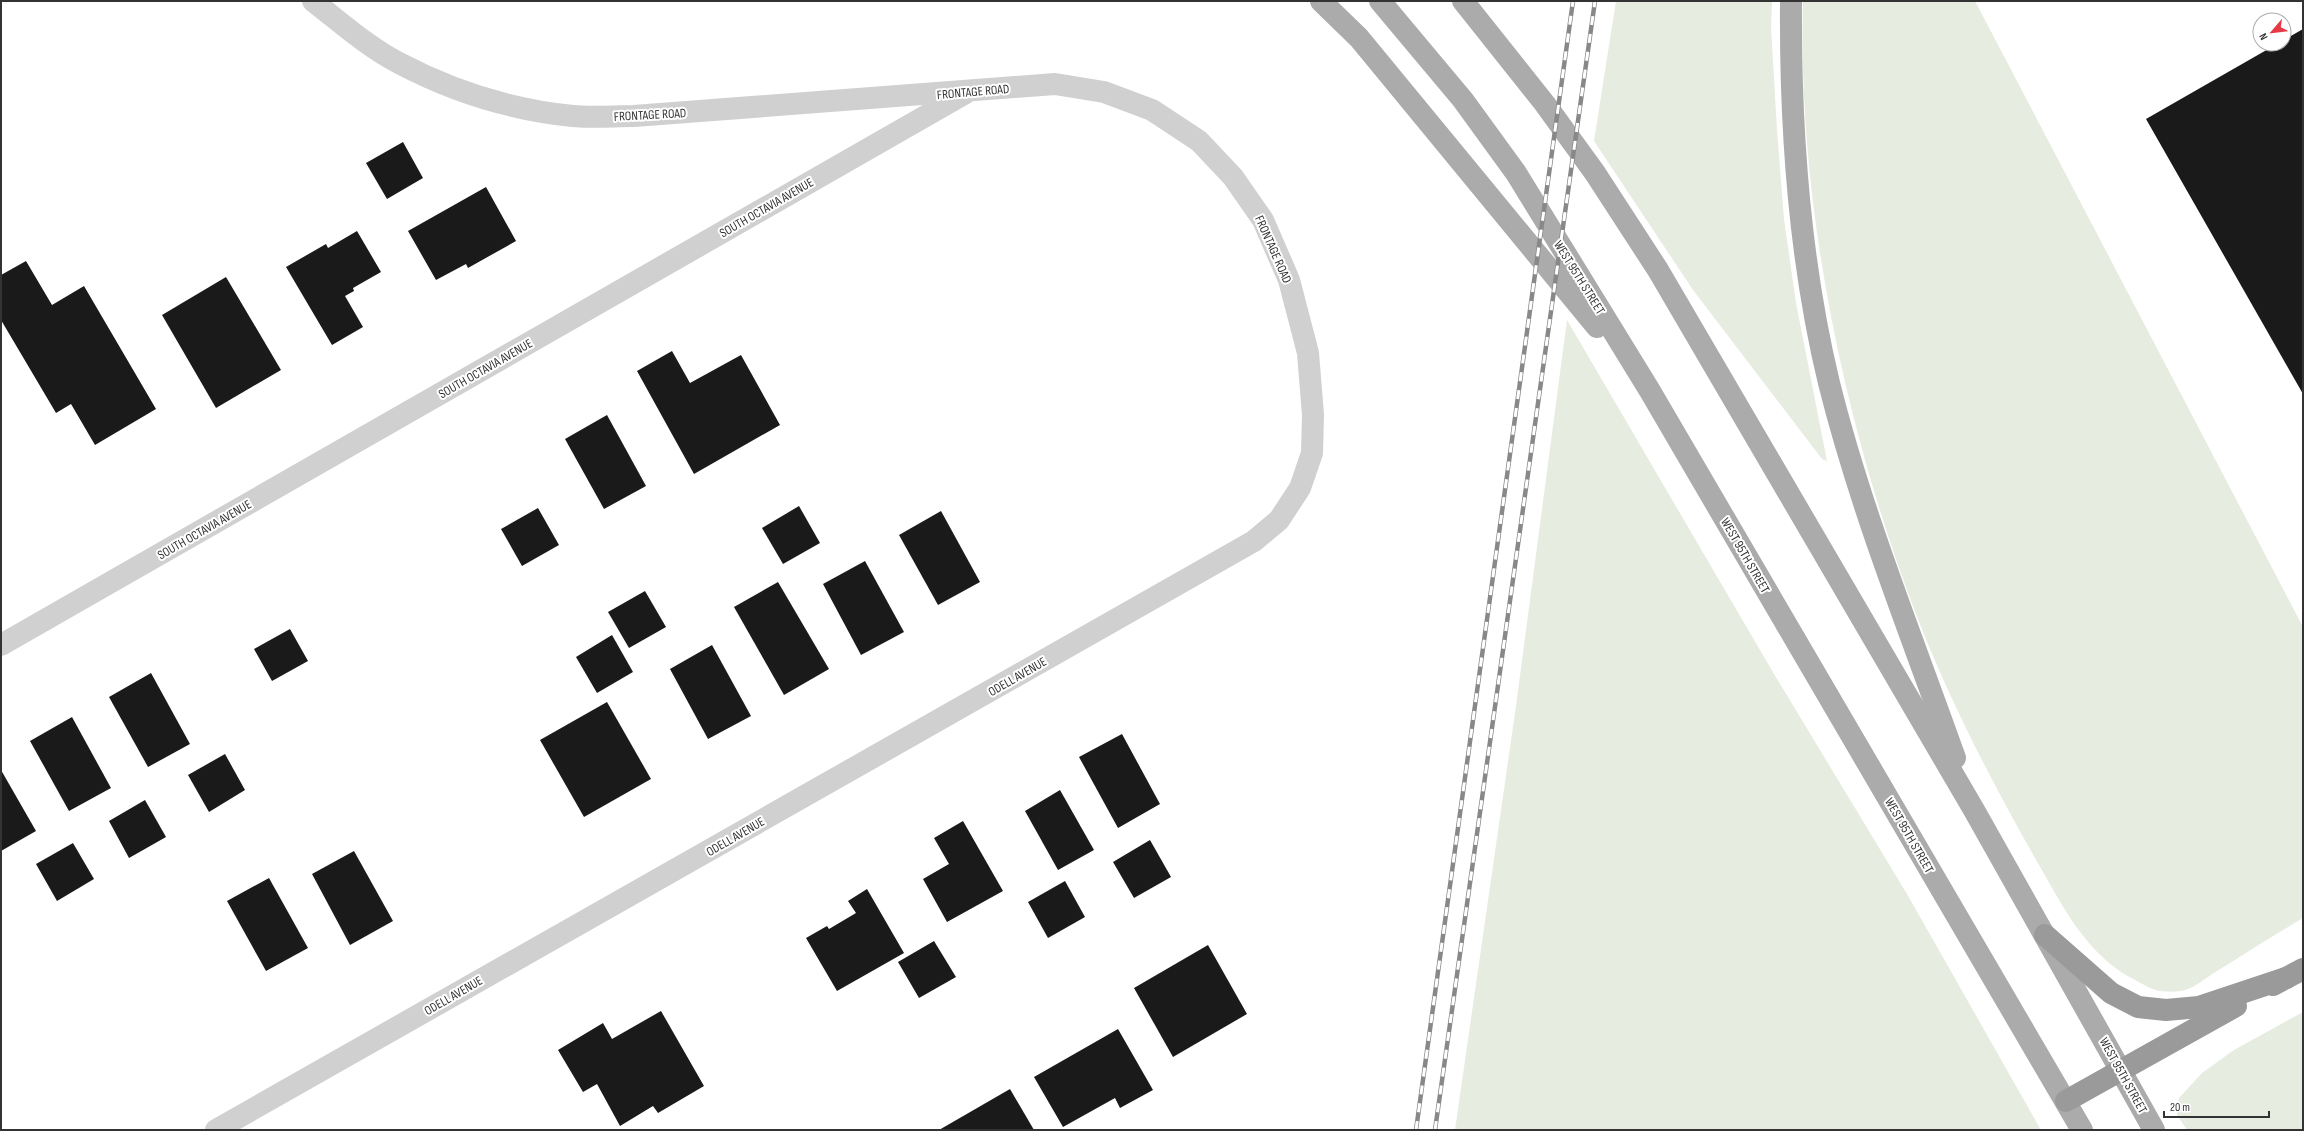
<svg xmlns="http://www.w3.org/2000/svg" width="2304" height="1131" viewBox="0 0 2304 1131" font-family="'Sofia Sans Condensed',sans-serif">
	<rect width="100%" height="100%" fill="#fff"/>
	<!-- green -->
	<g fill="#e6ecdf">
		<polygon points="1616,1 1772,1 1771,28 1777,130 1784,219 1796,303 1827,461 1822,459 1693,290 1594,141"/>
		<path d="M1803,1H1975L2303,627V918C2274,935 2246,953 2217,971C2208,976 2196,987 2185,990C2179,992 2167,992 2160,991C2153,990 2144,985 2137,981C2086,956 2063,906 2035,858C1993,784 1953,707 1921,627C1846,436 1797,206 1803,1Z"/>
		<polygon points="1567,320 1774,674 1907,894 2041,1130 1455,1130 1516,706"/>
		<polygon points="2303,1012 2303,1130 2187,1130 2177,1115 2179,1098 2202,1073 2234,1050"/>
	</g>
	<!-- building -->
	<g fill="#1a1a1a">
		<polygon points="2303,29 2303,394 2146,119 2277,44 2284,44 2284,40"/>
		<polygon points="403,142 423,178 387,199 366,163"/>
		<polygon points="486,187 516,241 468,268 466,264 436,280 408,231"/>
		<polygon points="357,231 381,272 353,288 354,291 345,296 363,327 332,345 286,267 326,244 328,248"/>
		<polygon points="26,261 52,305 84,286 156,409 95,445 71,404 56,413 1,320 1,275"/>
		<polygon points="226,277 281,370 216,408 162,315"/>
		<polygon points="672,351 690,383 741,355 780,425 694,474 637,371"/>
		<polygon points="607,415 646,486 604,509 565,439"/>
		<polygon points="799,506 820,543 783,564 762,528"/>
		<polygon points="538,508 559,545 522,566 501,529"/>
		<polygon points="941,511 980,582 938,605 899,535"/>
		<polygon points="865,561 904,632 861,655 823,584"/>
		<polygon points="778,582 829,669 784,695 734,607"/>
		<polygon points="645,591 666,627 629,648 608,612"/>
		<polygon points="290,629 308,661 272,681 254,649"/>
		<polygon points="612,635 633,672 597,693 576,657"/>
		<polygon points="712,645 751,716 708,739 670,669"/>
		<polygon points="151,673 190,744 148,767 109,697"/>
		<polygon points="607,702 651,779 584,817 540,740"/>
		<polygon points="72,717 111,788 69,811 30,741"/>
		<polygon points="1122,734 1160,804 1118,828 1079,757"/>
		<polygon points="225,754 245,790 209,812 188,775"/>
		<polygon points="1,770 36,831 1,851"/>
		<polygon points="1060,790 1094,850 1058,870 1025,811"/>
		<polygon points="145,800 166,837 129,858 109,821"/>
		<polygon points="963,821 1003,891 947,922 923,879 949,864 934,838"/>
		<polygon points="1150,840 1171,877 1134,898 1113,862"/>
		<polygon points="73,843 94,879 57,901 36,864"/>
		<polygon points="354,851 393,921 350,945 312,874"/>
		<polygon points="269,878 308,948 266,971 227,901"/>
		<polygon points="1065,881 1085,917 1048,938 1028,902"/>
		<polygon points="867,889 904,953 837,991 806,938 827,926 829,929 856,913 848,901"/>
		<polygon points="934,941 956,977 919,998 898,962"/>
		<polygon points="1208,945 1247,1014 1173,1057 1134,988"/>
		<polygon points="661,1011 704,1086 658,1113 653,1106 620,1126 597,1084 583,1092 558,1050 603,1023 612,1039"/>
		<polygon points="1118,1029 1153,1090 1120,1108 1115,1098 1063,1127 1034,1077"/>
		<polygon points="1010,1089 1034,1130 939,1130"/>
	</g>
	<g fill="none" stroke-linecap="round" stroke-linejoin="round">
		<!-- minor -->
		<g stroke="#d0d0d0" stroke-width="22">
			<polyline points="1,645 964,94"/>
			<path d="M216,1130L1254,541L1279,520L1300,488L1312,453L1313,415L1308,353L1289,280L1263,220L1233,177L1199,141L1152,110L1104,92L1055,84L634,116C614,116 593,118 573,116C513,110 452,91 399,63C368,47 340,22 313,1"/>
		</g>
		<!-- major -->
		<g stroke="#ababab" stroke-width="22">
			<polyline points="1321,1 1359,38 1597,327"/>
			<polyline points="1380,1 1463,100 1516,173 1650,391 2082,1130"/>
			<polyline points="1463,1 1545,104 1595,173 1658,270 1974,810 2154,1130"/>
			<path d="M1791,1C1790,128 1799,259 1829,383C1861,511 1911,634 1955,758"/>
		</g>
		<!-- highway -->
		<g stroke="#9a9a9a" stroke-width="22">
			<polyline points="2045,935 2111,993 2138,1007 2166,1010 2199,1007 2286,978"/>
			<polyline points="2273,985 2303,969"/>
			<polyline points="2066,1101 2236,1006"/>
		</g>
		<!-- rail casing -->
		<g stroke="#888" stroke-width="4.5">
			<g id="rail">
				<polyline points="1416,1130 1573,1"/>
				<polyline points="1435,1130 1595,1"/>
			</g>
		</g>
		<!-- rail -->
		<use href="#rail" stroke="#fff" stroke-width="3" stroke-dasharray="9" stroke-linecap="butt"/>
	</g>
	<g text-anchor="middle" stroke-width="4" stroke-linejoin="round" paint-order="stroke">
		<!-- street labels -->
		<g font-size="13" fill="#333" stroke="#fff">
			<text transform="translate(973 91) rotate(-5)" y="5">FRONTAGE ROAD</text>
			<text transform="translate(650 114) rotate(-3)" y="5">FRONTAGE ROAD</text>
			<text transform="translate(766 207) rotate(-30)" y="5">SOUTH OCTAVIA AVENUE</text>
			<text transform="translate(1274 249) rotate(66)" y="5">FRONTAGE ROAD</text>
			<text transform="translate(1580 277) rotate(58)" y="5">WEST 95TH STREET</text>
			<text transform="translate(485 368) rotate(-30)" y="5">SOUTH OCTAVIA AVENUE</text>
			<text transform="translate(204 529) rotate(-30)" y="5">SOUTH OCTAVIA AVENUE</text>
			<text transform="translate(1746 555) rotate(60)" y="5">WEST 95TH STREET</text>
			<text transform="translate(1017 676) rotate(-30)" y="5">ODELL AVENUE</text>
			<text transform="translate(1910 835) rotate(60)" y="5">WEST 95TH STREET</text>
			<text transform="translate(735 836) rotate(-30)" y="5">ODELL AVENUE</text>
			<text transform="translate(453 995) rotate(-30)" y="5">ODELL AVENUE</text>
			<text transform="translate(2124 1075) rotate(61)" y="5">WEST 95TH STREET</text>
		</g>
	</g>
	<!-- border -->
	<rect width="2304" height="1131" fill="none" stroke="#333333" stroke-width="4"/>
	<!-- north arrow -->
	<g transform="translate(2272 32) rotate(242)"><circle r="19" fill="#ffffff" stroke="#adadad"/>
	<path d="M0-3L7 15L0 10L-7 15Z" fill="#e63946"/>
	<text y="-6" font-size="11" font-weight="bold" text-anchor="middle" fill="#333333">N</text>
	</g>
	<!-- scale -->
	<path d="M2164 1111v6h105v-6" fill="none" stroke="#333333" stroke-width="2"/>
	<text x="2170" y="1111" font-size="12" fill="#333333" stroke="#ffffff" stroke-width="3" paint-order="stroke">20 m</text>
</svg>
